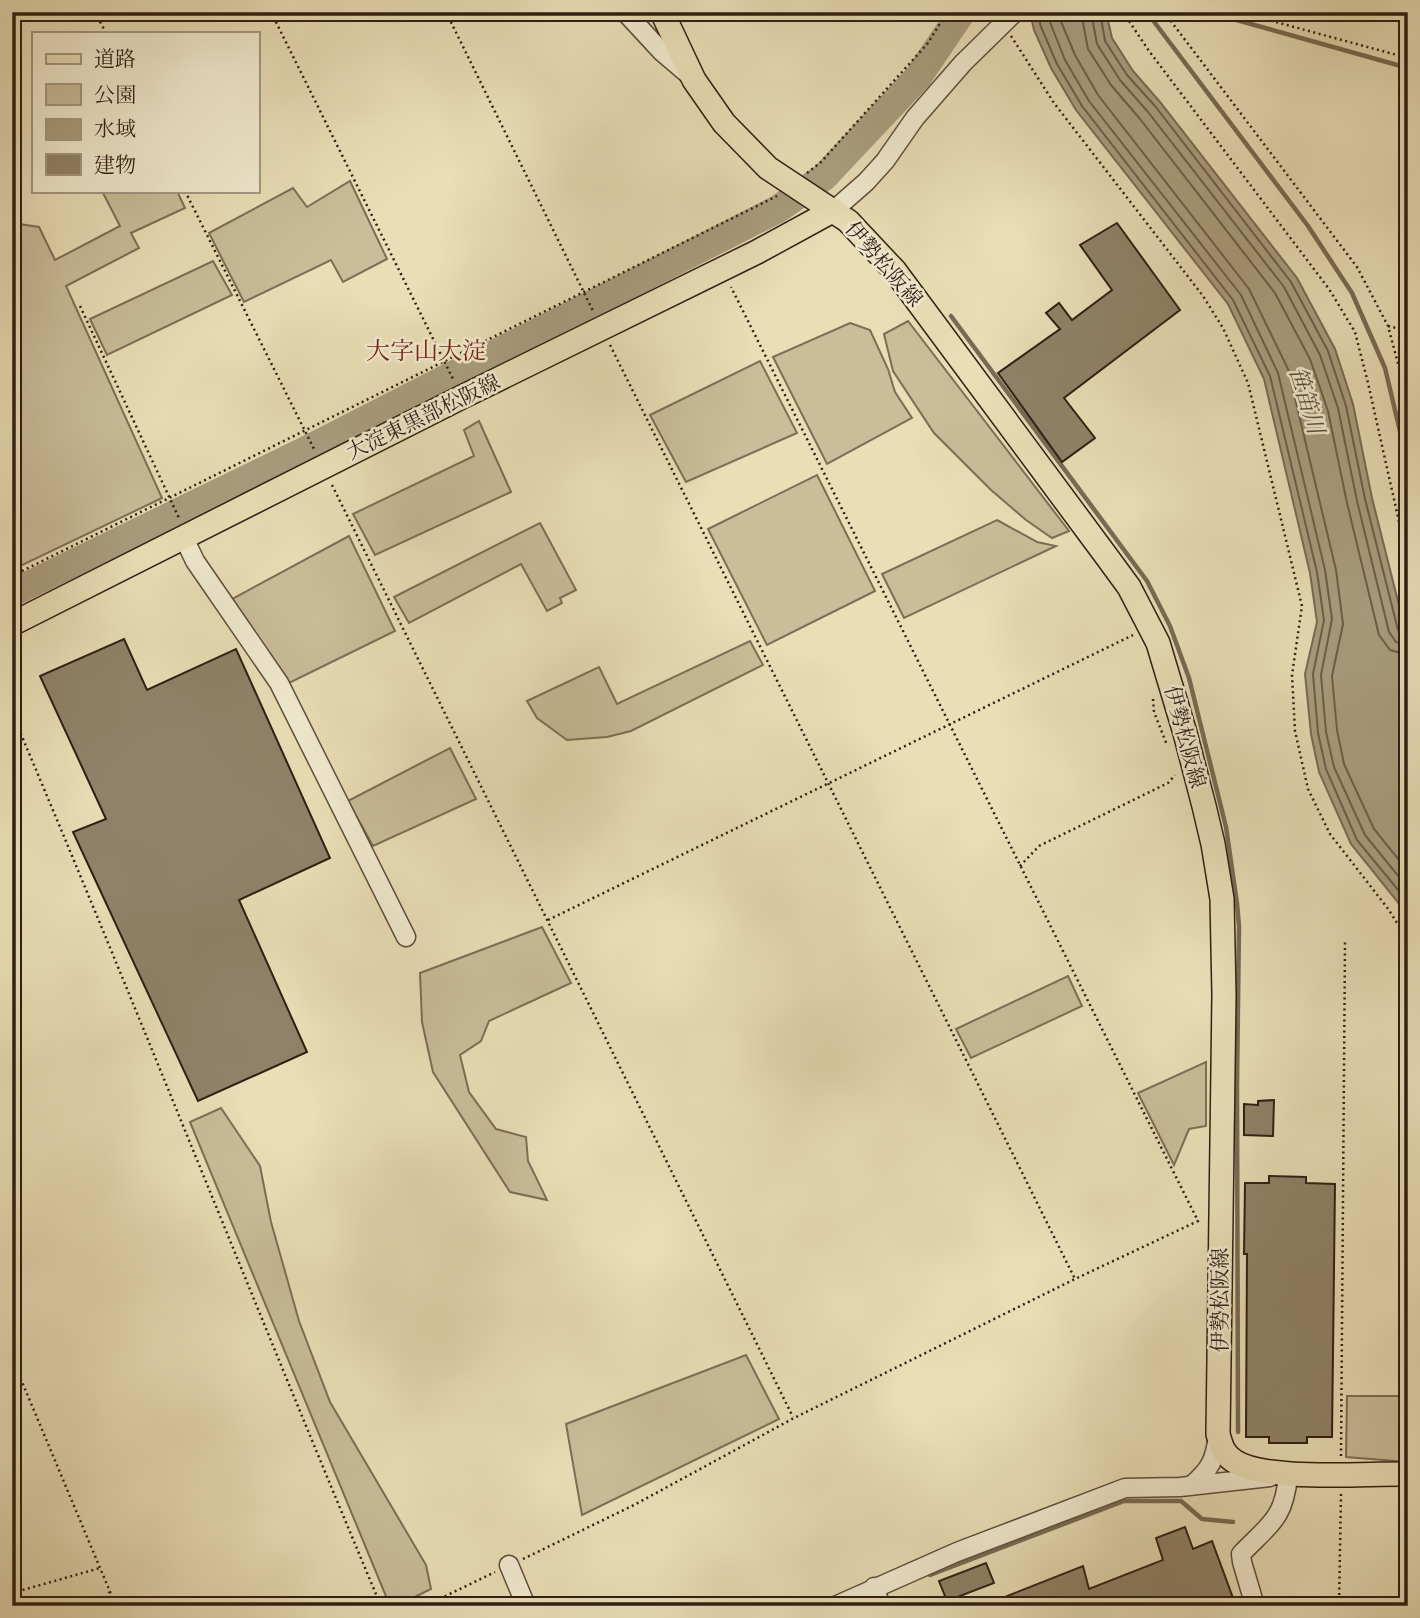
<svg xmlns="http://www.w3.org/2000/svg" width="1420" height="1618" viewBox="0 0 1420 1618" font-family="Cardo,'Noto Serif JP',serif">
	<rect width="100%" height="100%" fill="#e9deb6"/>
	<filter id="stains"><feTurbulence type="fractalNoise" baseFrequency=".00286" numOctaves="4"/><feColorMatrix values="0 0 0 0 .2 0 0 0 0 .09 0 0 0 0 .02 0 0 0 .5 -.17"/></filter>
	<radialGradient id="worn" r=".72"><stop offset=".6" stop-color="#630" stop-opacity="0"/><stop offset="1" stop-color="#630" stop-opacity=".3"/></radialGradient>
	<!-- green -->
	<g fill="#c9bd9a" stroke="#7c6e56" stroke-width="2">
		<polygon points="350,181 387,259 343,282 331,260 244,302 209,233 293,188 307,207"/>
		<polygon points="102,191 177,191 185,208 131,233 139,248 66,286 162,498 12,570 12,223 39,227 55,260 120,226"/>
		<polygon points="213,261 232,295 107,355 90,319"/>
		<polygon points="908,321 1069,531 1052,538 1026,520 991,490 934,433 893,371 884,334"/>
		<polygon points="850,323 870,330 888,369 895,392 912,418 827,464 773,357"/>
		<polygon points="760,361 797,433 686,482 650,415"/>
		<polygon points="479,421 511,492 375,555 353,514 474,456 464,430"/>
		<polygon points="817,475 875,591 767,645 708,529"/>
		<polygon points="997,520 1037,542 1056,546 904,618 882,574"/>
		<polygon points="540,523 576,590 560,598 562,603 547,611 521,564 409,623 394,597"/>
		<polygon points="349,536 395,631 289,683 232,599"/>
		<polygon points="750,641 763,665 631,731 607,737 567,740 537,718 527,701 599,667 617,704"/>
		<polygon points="450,748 476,799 373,846 348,801"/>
		<polygon points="542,927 571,983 489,1021 481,1041 460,1055 469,1092 496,1129 526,1137 528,1161 547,1200 510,1192 433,1072 422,1022 420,973"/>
		<polygon points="1068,976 1082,1006 971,1058 956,1029"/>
		<polygon points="1206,1062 1206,1126 1189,1129 1174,1165 1138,1093"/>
		<polygon points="221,1108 260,1166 271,1222 299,1321 330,1402 426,1565 431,1589 397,1606 390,1606 190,1122"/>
		<polygon points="746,1355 779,1419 582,1515 566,1424"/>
		<polygon points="1347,1396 1408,1396 1408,1462 1346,1457"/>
	</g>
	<!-- water -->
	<polygon fill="#a99d7f" stroke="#786a54" stroke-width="2" points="1030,12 1106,12 1112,38 1133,71 1160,102 1297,278 1335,349 1353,404 1372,498 1408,641 1408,915 1351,844 1319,772 1311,734 1305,674 1317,622 1310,573 1264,379 1228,304 1076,110 1051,68 1034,30"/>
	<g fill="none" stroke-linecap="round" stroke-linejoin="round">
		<!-- shore -->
		<g stroke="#6c5e49" stroke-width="2">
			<polyline points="1037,12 1041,27 1057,64 1082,106 1233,300 1270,376 1317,572 1324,620 1313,674 1318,733 1326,769 1357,840 1408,902"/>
			<polyline points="1046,12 1065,60 1089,101 1241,295 1278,373 1325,570 1332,619 1321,675 1326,732 1334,767 1365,835 1408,888"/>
			<polyline points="1057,12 1075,55 1098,95 1249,289 1288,369 1336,570 1343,624 1332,676 1337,730 1344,764 1374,829 1408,871"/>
			<polyline points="1081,12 1088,49 1111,85 1140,119 1275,293 1310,359 1328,411 1347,503 1379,635 1390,650 1408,655"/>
			<polyline points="1091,12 1097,44 1120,80 1148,112 1284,287 1320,355 1338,408 1357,501 1389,632 1396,642 1408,645"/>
			<polyline points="1100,12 1105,41 1127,75 1155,106 1291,282 1328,351 1346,406 1365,499 1398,630 1402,635 1408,636"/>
		</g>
		<!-- stream -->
		<g stroke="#786a54" stroke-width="4.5">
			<polyline points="1158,12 1152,19 1308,226 1352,293 1385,368 1408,465"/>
			<polyline points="1208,12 1408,68"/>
			<polyline points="951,316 1147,581 1170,626 1189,678 1226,827 1237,903 1239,926 1237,1085 1238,1432"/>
			<polyline points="930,1575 1124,1501 1181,1501 1202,1519 1233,1522"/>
		</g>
		<!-- river -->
		<polyline stroke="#a99d7f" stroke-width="28" points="12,593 306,450 778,209 824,177 918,77 962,12"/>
	</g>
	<!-- building -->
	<g fill="#8f8268" stroke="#2e1e13" stroke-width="2">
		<polygon points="1117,223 1180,310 1064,398 1095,438 1062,462 998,373 1060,329 1046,313 1059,303 1072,320 1112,290 1080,245"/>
		<polygon points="124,639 147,690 236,649 330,858 239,900 307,1052 198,1101 73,832 106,819 40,676"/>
		<polygon points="1274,1100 1273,1136 1244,1135 1244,1104 1258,1105 1258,1101"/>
		<polygon points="1269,1176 1306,1177 1306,1183 1335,1184 1332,1437 1307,1437 1307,1443 1269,1443 1269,1437 1246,1437 1247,1254 1244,1254 1245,1183 1269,1183"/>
		<polygon points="1185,1527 1193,1549 1212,1541 1236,1606 982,1606 1083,1566 1089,1589 1163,1560 1156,1538"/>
		<polygon points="986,1563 994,1583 947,1601 939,1581"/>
	</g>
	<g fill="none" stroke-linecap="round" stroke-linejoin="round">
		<!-- minor casing -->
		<g stroke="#5d4e3c" stroke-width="21">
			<g id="minor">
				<polyline points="625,12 662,52 689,75"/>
				<polyline points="834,210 866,182 885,161 915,118 963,63 1015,12"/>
				<polyline points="184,538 195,561 279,683 406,937"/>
				<path d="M1192,1485C1211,1469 1215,1459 1218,1435"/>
				<polyline points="509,1565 526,1606"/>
				<polyline points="874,1587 881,1606"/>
				<polyline points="835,1606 957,1552 1125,1488 1180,1487 1270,1477"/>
				<path d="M1255,1606L1242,1562L1241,1554C1270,1524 1284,1519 1288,1476"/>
			</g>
		</g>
		<!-- major casing -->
		<g stroke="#2e1e13" stroke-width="26">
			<g id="major">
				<path d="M662,12L694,80L724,123L768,168L848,221L895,271L1107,557L1129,587L1158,643L1185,733L1204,806L1213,844L1222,899L1224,995L1218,1434C1221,1445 1223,1454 1234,1461C1265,1482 1367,1473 1408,1474"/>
				<polyline points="12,624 462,397 757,252 834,210"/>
			</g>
		</g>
		<!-- path -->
		<g stroke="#2e1e13" stroke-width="2.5" stroke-dasharray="2 3.5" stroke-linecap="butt">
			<polyline points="95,12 106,33"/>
			<polyline points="271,12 453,379"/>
			<polyline points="446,12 593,311"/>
			<polyline points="1123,12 1149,51 1329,289 1355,332 1368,383 1408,562"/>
			<polyline points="1164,12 1357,267 1388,326 1408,401"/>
			<polyline points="1239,12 1408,58"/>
			<polyline points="1011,36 1054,103 1203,296 1223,328 1248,383 1302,606 1292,675 1295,731 1308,789 1330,834 1389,910 1408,941"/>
			<polyline points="807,173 821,162 928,43 947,12"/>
			<polyline points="185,191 315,451"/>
			<polyline points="80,306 179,518"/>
			<polyline points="1388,326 1408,331"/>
			<polyline points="610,345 1075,1279"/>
			<polyline points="332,485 793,1417"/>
			<polyline points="12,576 777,196"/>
			<polyline points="1153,699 1154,712 1167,745"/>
			<path d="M12,713C138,1010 256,1309 381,1606"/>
			<polyline points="1020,866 1039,846 1168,783 1175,775"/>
			<polyline points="548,920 1133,635"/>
			<polyline points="12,1358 116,1606"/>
			<polyline points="1341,1456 1345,941"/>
			<polyline points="523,1559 634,1505 794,1418 1075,1279 1198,1221 731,287"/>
			<polyline points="12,1593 100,1568"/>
			<polyline points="99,1606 105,1601 109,1592"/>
			<polyline points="425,1606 495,1572"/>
			<polyline points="1339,1606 1341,1494"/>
		</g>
		<!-- minor -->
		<use href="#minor" stroke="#f1ead0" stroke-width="18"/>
		<!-- major -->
		<use href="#major" stroke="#e9deb6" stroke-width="23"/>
	</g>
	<g text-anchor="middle" stroke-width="5" stroke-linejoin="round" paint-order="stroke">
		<!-- street labels -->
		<g font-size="21" fill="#2e1e13" stroke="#f1ead0">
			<text transform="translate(884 264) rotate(49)" y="7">伊勢松阪線</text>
			<text transform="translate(423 417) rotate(-26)" y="7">大淀東黒部松阪線</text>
			<text transform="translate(1185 737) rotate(75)" y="7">伊勢松阪線</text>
			<text transform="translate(1220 1300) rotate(-90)" y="7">伊勢松阪線</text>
		</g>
		<!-- water labels -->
		<g font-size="23" font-style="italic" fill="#594a39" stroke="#f1ead0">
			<text transform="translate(1307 400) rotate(73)" y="8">笹笛川</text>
		</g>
		<!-- quarter labels -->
		<g font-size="24" fill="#7a1f14" stroke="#f1ead0">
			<text x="426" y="359">大字山大淀</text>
		</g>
	</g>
	<!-- margin -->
	<rect width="1420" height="1618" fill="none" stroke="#e9deb6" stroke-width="42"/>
	<rect x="14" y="14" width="1392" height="1590" fill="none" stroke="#2e1e13" stroke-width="3.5"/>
	<rect x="21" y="21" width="1378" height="1576" fill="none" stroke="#2e1e13" stroke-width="2"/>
	<!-- legend -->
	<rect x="32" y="32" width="228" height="161" fill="#f1ead0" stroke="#a39884" stroke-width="2"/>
	<rect x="46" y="54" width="35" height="10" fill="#e9deb6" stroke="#a39884" stroke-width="2"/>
	<text x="94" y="66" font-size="21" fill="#2e1e13">道路</text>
	<rect x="46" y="84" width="35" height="21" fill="#c9bd9a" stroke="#a39884" stroke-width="2"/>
	<text x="94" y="102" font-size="21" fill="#2e1e13">公園</text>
	<rect x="46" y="119" width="35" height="21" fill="#a99d7f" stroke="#a39884" stroke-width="2"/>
	<text x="94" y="136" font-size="21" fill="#2e1e13">水域</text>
	<rect x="46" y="154" width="35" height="21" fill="#8f8268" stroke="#a39884" stroke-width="2"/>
	<text x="94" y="172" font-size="21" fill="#2e1e13">建物</text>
	<rect width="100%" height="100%" filter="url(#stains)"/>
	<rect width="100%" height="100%" fill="url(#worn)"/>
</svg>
